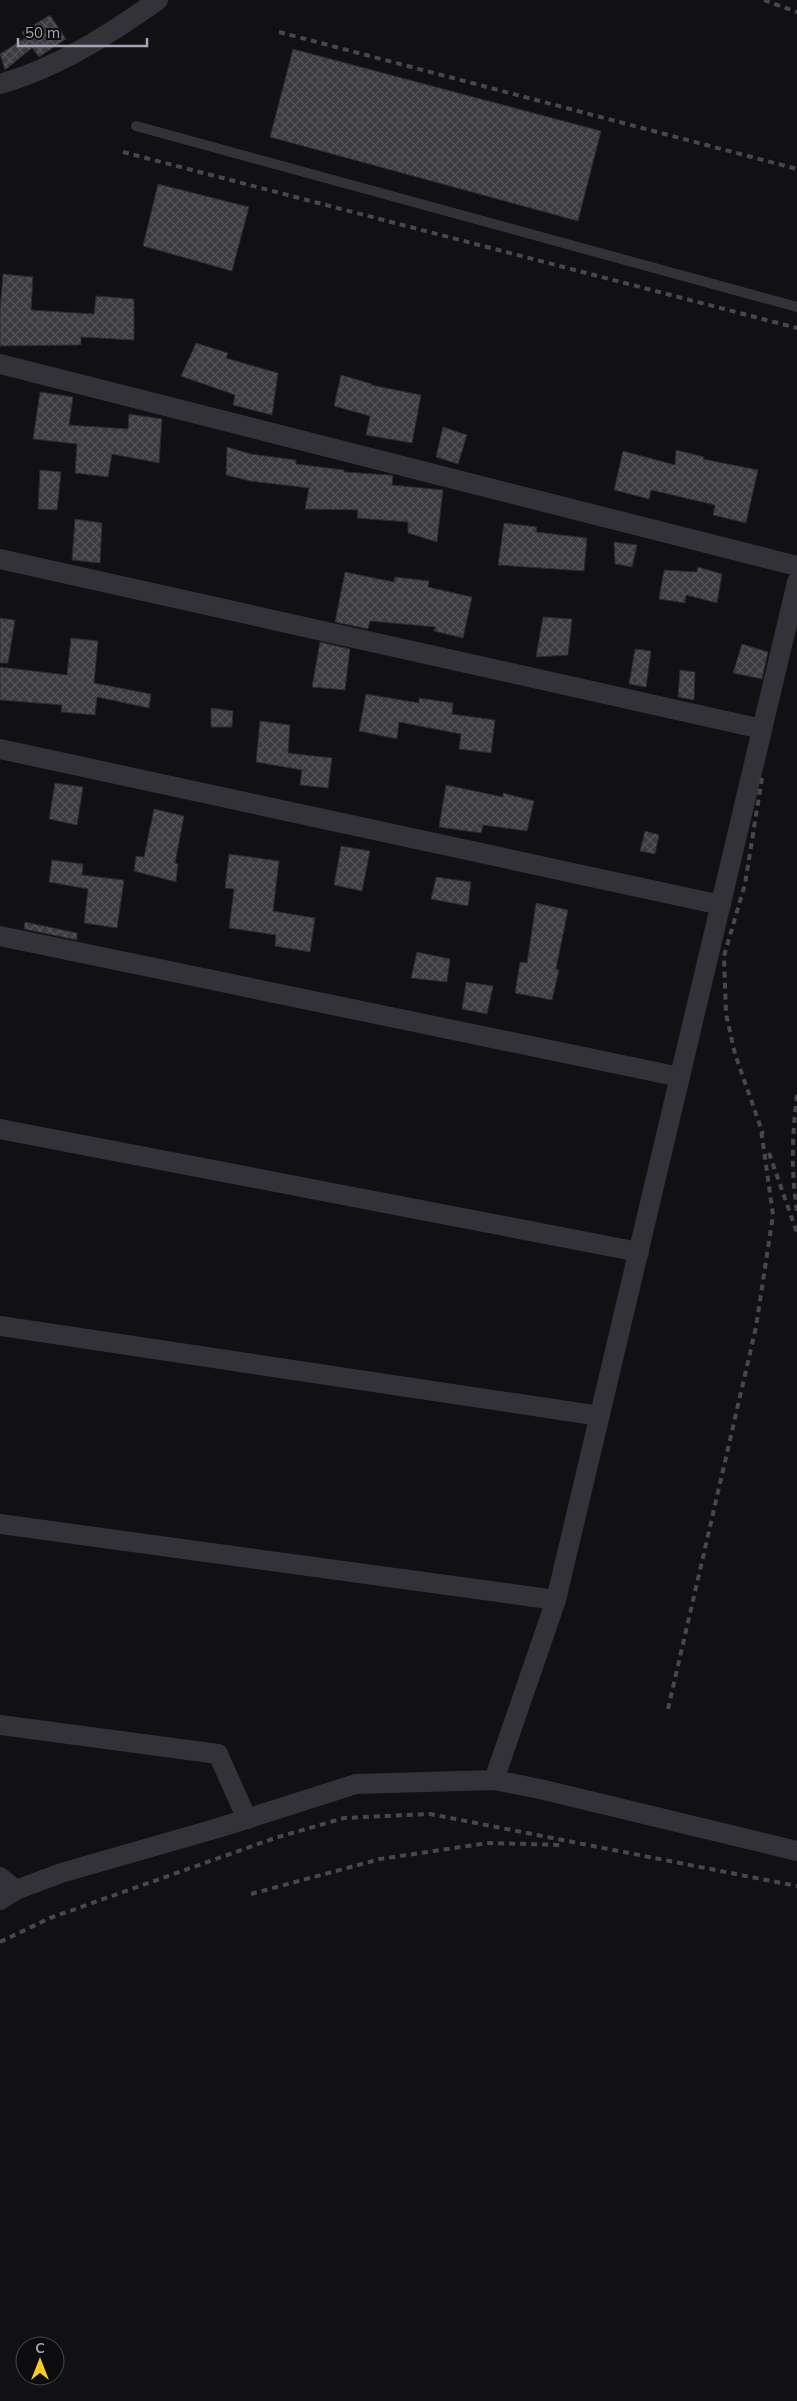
<svg xmlns="http://www.w3.org/2000/svg" width="797" height="2401" viewBox="0 0 797 2401" font-family="Mulish,sans-serif">
	<defs>
		<pattern id="building-cross-hatch" width="8" height="8" patternUnits="userSpaceOnUse" patternTransform="scale(1.25)"><rect width="8" height="8" fill="#3b3b40"/><path d="M0 0l8 8M0 8l8-8" fill="none" stroke="#545459"/></pattern>
	</defs>
	<rect width="100%" height="100%" fill="#111113"/>
	<!-- building -->
	<g fill="url(#building-cross-hatch)" stroke="#2b2b2f">
		<polygon points="50,15 66,39 39,57 32,48 5,70 0,54 25,38 22,32"/>
		<polygon points="293,49 601,131 578,221 270,137"/>
		<polygon points="158,184 249,207 232,271 143,246"/>
		<polygon points="3,274 33,277 31,310 94,314 96,296 134,299 134,340 81,337 81,345 0,346 0,310"/>
		<polygon points="196,343 228,353 226,358 278,373 272,415 233,405 235,395 181,376"/>
		<polygon points="341,375 372,384 371,385 421,395 412,443 366,435 370,416 334,406"/>
		<polygon points="40,392 73,397 69,425 128,429 129,414 162,419 159,463 112,454 108,477 75,473 77,444 33,439"/>
		<polygon points="443,427 467,435 458,464 436,457"/>
		<polygon points="227,447 251,454 296,460 296,464 344,470 344,472 390,475 393,476 392,485 443,490 437,542 408,533 408,522 357,518 358,510 305,509 309,488 250,481 226,475"/>
		<polygon points="676,450 704,457 703,459 758,470 746,523 713,515 715,505 651,490 649,499 614,490 623,451 675,465"/>
		<polygon points="40,470 61,472 57,510 38,509"/>
		<polygon points="75,519 102,523 100,563 72,560"/>
		<polygon points="504,523 537,527 536,532 587,538 584,571 498,565"/>
		<polygon points="614,542 637,545 632,567 615,564"/>
		<polygon points="698,567 722,574 717,603 686,595 685,603 659,599 664,570 697,572"/>
		<polygon points="345,572 394,582 395,577 429,581 428,587 472,597 463,638 434,631 436,627 370,621 368,629 335,622"/>
		<polygon points="543,617 572,619 568,655 536,657"/>
		<polygon points="0,618 15,620 8,663 0,663"/>
		<polygon points="71,638 98,641 94,683 151,694 149,708 97,697 95,715 61,712 62,705 0,700 0,667 67,675"/>
		<polygon points="320,642 350,649 345,690 312,687"/>
		<polygon points="742,644 768,652 762,679 733,673"/>
		<polygon points="635,649 651,651 646,687 629,684"/>
		<polygon points="680,670 695,672 694,700 678,697"/>
		<polygon points="366,694 419,703 419,698 453,703 452,714 495,720 491,753 459,749 461,734 399,722 397,739 359,731"/>
		<polygon points="211,708 233,711 232,727 211,727"/>
		<polygon points="260,721 290,725 288,753 332,758 328,788 300,785 302,770 256,762"/>
		<polygon points="55,783 83,787 77,825 49,819"/>
		<polygon points="446,785 503,797 503,793 534,801 527,831 483,825 481,833 439,827"/>
		<polygon points="154,809 184,816 175,863 178,864 176,882 134,871 136,856 144,857"/>
		<polygon points="645,831 659,835 655,854 640,851"/>
		<polygon points="341,846 370,851 362,891 334,885"/>
		<polygon points="229,854 279,861 273,911 315,918 310,952 275,946 276,935 229,928 234,889 225,888"/>
		<polygon points="52,860 83,864 82,875 124,880 117,928 84,923 88,889 49,882"/>
		<polygon points="436,877 471,882 468,906 431,899"/>
		<polygon points="536,903 568,910 556,969 559,970 552,1000 515,993 520,962 527,963"/>
		<polygon points="25,922 77,933 77,940 24,929"/>
		<polygon points="417,952 450,959 447,982 411,978"/>
		<polygon points="466,982 493,986 487,1014 462,1009"/>
	</g>
	<g fill="none" stroke-linecap="round" stroke-linejoin="round">
		<!-- service -->
		<polyline stroke="#323238" stroke-width="10" points="136,126 797,307"/>
		<!-- minor -->
		<g stroke="#323238" stroke-width="20">
			<path d="M0,84C57,68 110,34 158,0"/>
			<polyline points="0,364 797,566"/>
			<polyline points="0,559 762,729"/>
			<polyline points="0,749 721,905"/>
			<polyline points="0,936 680,1077"/>
			<polyline points="0,1129 639,1252"/>
			<polyline points="0,1326 600,1416"/>
			<polyline points="0,1524 556,1600"/>
			<polyline points="0,1725 218,1754 247,1819"/>
			<polyline points="494,1780 556,1600 797,582"/>
			<polyline points="0,1877 16,1890"/>
			<polyline points="0,1900 16,1890 61,1873 218,1828 356,1784 494,1780 540,1789 797,1851"/>
		</g>
		<!-- rail -->
		<g stroke="#47484f" stroke-width="4" stroke-dasharray="6 5" stroke-linecap="butt">
			<polyline points="764,0 797,12"/>
			<polyline points="279,32 797,169"/>
			<polyline points="123,152 797,328"/>
			<polyline points="762,778 745,884 724,956 726,1014 735,1054 763,1134"/>
			<path d="M797,1095C792,1135 791,1172 797,1211"/>
			<polyline points="769,1153 797,1233"/>
			<polyline points="668,1709 756,1327 773,1215 761,1129"/>
			<polyline points="251,1894 380,1859 488,1843 563,1845"/>
			<polyline points="0,1942 50,1918 275,1838 344,1818 430,1814 797,1886"/>
		</g>
	</g>
	<!-- north arrow -->
	<g transform="translate(40 2361)"><circle r="24" fill="#0c0c0e" stroke="#484950"/>
	<path d="M0-4L9 19L0 12L-9 19Z" fill="#f9cb23"/>
	<text y="-8" font-size="14" font-weight="bold" text-anchor="middle" fill="#a2a5b4">С</text>
	</g>
	<!-- scale -->
	<path d="M18 38v8h129v-8" fill="none" stroke="#a2a5b4" stroke-width="2.5"/>
	<text x="25" y="38" font-size="15" fill="#a2a5b4" stroke="#0c0c0e" stroke-width="4" paint-order="stroke">50 m</text>
</svg>
